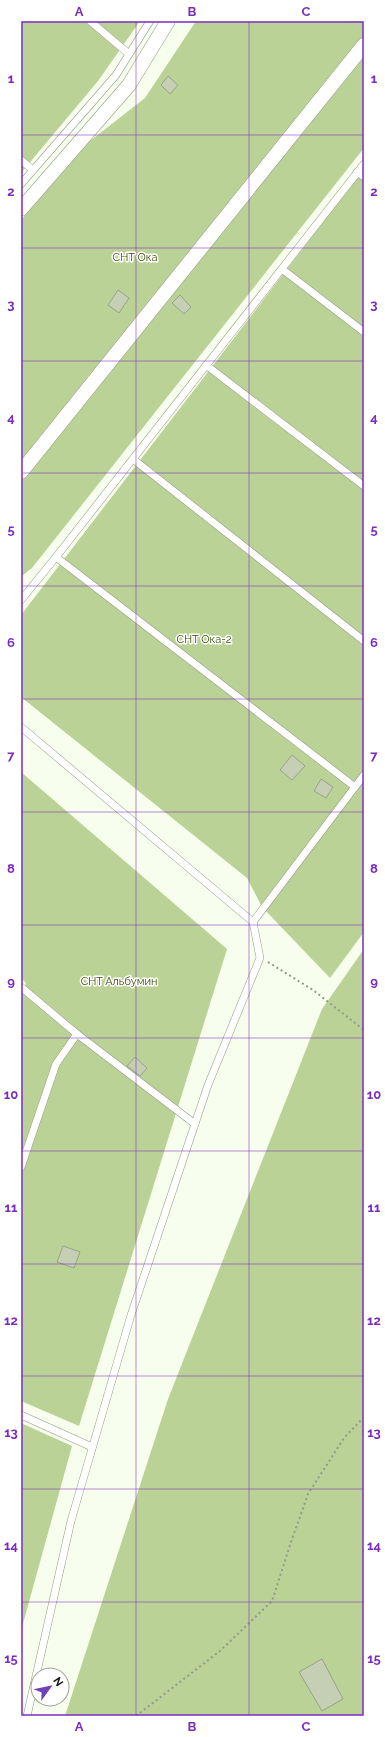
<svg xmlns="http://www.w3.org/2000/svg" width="385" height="1737" viewBox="0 0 385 1737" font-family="Raleway,sans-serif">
	<rect width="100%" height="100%" fill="#f8feee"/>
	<!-- green -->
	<g fill="#bbd296">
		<polygon points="21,21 140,21 98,81 21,173"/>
		<polygon points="196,21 364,21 364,148 32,568 21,577 21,220 90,141 145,98"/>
		<polygon points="364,169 364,932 330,978 262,907 247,878 21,697 21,615"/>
		<polygon points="21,772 227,949 79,1426 21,1401 21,997 26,983 21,978"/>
		<polygon points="364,949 364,1716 65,1716 168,1399 322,1009"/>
		<polygon points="21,1423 72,1446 21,1631"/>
	</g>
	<!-- building -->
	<g fill="#c4cfb4" stroke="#98a289">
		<polygon points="168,76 178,85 170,94 161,85"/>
		<polygon points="118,290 129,298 119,313 108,305"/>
		<polygon points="180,295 191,307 184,314 172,303"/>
		<polygon points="292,755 305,766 292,780 280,770"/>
		<polygon points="321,779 333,787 326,798 314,791"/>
		<polygon points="135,1057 147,1068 140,1076 127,1066"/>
		<polygon points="63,1246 80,1252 74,1268 57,1262"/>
		<polygon points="322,1659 343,1699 322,1711 299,1672"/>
	</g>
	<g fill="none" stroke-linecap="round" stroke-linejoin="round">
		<!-- lane casing -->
		<g stroke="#929c83" stroke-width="8">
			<g id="lane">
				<polyline points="90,21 129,54"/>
				<polyline points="21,160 33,170"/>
				<polyline points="357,172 364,177"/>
				<polyline points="21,184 116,75 150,21"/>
				<polyline points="282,269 364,332"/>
				<polyline points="206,365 364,486"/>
				<polyline points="133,459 364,641"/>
				<polyline points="56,557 355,787"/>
				<polyline points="21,600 56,557 364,164"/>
				<polyline points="21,727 253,922 260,958 208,1085 131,1315 71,1521 27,1716"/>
				<polyline points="253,922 364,775"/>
				<polyline points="21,987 77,1034 195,1124"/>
				<polyline points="21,1167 56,1064 77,1034"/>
				<polyline points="21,1415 92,1447"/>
			</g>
		</g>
		<!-- street casing -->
		<g stroke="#929c83" stroke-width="15">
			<g id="street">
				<polyline points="21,209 129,85 168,21"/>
				<polyline points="21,472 364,45"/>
			</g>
		</g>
		<!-- path -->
		<g stroke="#93988b" stroke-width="2" stroke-dasharray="2 3" stroke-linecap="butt">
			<polyline points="268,962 313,990 364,1030"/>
			<polyline points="136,1716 220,1651 272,1601 291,1542 308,1494 344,1438 364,1417"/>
		</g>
		<!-- lane -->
		<use href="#lane" stroke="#fff" stroke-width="7"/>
		<!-- street -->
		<use href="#street" stroke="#fff" stroke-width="14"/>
	</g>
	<!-- grid -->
	<path fill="none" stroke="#7b2cbf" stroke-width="1" stroke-opacity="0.55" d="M136,21V1716M249,21V1716M21,135H364M21,248H364M21,361H364M21,473H364M21,586H364M21,699H364M21,812H364M21,925H364M21,1038H364M21,1151H364M21,1264H364M21,1376H364M21,1489H364M21,1602H364"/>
	<g text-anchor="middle" stroke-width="3" stroke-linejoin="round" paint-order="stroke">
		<!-- park labels -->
		<g font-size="11" fill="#374a04" stroke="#fff">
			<text x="135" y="261">СНТ Ока</text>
			<text x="204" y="643">СНТ Ока-2</text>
			<text x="119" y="985">СНТ Альбумин</text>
		</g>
	</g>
	<!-- border -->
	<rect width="385" height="1737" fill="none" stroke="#ffffff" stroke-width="44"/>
	<!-- north arrow -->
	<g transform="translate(50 1687) rotate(57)"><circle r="19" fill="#ffffff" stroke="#9fa19d"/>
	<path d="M0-3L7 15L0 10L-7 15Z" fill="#6e41b9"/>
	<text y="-6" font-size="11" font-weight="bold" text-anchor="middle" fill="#10140a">N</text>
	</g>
	<rect x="22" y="22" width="341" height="1693" fill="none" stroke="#7b2cbf" stroke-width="1.5"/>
	<g font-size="13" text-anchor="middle" font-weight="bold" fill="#7b2cbf">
		<text x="79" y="16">A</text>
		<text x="192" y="16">B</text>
		<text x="306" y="16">C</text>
		<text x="11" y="83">1</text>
		<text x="374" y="83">1</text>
		<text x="11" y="196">2</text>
		<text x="374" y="196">2</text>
		<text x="11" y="309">3</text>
		<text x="374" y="309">3</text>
		<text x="11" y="422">4</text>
		<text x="374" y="422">4</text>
		<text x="11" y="534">5</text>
		<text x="374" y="534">5</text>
		<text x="11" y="647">6</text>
		<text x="374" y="647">6</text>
		<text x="11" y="760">7</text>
		<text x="374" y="760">7</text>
		<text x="11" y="873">8</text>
		<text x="374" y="873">8</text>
		<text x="11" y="986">9</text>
		<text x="374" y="986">9</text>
		<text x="11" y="1099">10</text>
		<text x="374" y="1099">10</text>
		<text x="11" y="1212">11</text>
		<text x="374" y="1212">11</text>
		<text x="11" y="1325">12</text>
		<text x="374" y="1325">12</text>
		<text x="11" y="1437">13</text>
		<text x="374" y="1437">13</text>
		<text x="11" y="1550">14</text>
		<text x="374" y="1550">14</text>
		<text x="11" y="1663">15</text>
		<text x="374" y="1663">15</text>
		<text x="79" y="1731">A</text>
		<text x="192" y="1731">B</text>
		<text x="306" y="1731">C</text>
	</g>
</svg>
